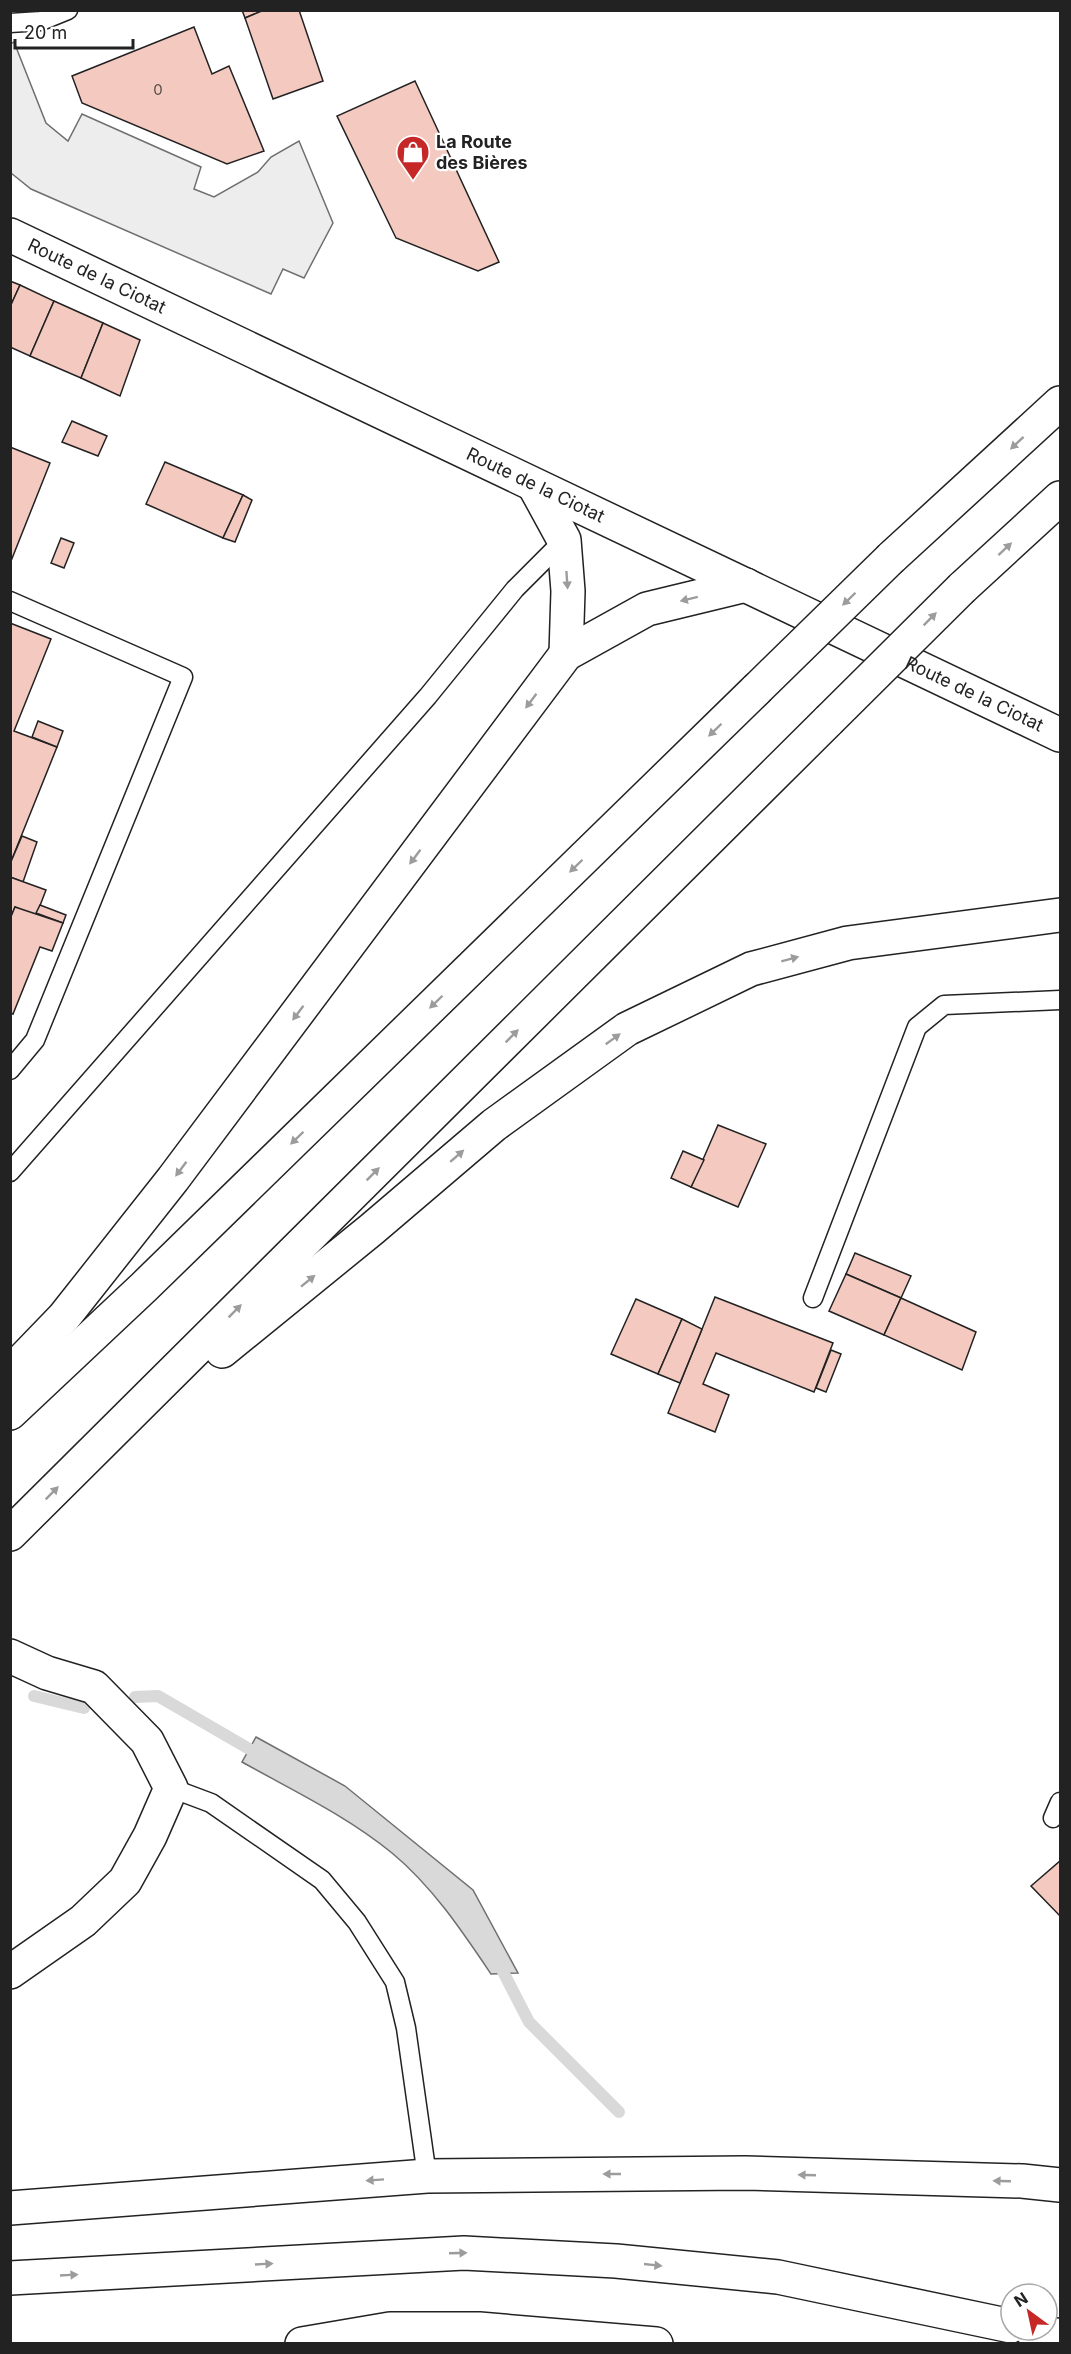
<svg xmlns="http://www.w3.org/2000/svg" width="1071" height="2354" viewBox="0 0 1071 2354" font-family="Inter,sans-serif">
	<rect width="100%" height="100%" fill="#fff"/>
	<!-- parking -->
	<polygon fill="#ededed" stroke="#6f6f6f" stroke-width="1.5" points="14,42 46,123 68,141 82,114 201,167 194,189 214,197 258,172 271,157 299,141 333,223 304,278 283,269 271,294 31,189 11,173 10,44"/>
	<!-- water -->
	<path fill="#d9d9d9" stroke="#6f6f6f" stroke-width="1.5" d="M256,1737L345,1786L473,1890L518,1973L491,1974C462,1931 432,1886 392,1853C347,1816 292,1790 242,1762Z"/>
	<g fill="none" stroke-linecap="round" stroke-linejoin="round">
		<!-- stream -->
		<g stroke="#d9d9d9" stroke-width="12">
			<polyline points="34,1696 84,1708"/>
			<polyline points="135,1697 158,1696 263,1757"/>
			<polyline points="497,1960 529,2022 619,2112"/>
		</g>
	</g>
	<!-- building -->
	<g fill="#f3c9c0" stroke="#222" stroke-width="1.5">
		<polygon points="242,10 264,10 245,18"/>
		<polygon points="264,10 299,10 323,81 273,99 245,18"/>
		<polygon points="194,27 212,74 229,66 264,151 227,164 82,103 72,76"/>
		<polygon points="415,81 499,262 478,271 396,238 337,116"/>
		<polygon points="10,281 20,285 10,307"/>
		<polygon points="20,285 54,301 30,356 10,347 10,307"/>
		<polygon points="54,301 103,323 81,378 30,356"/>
		<polygon points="103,323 140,340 120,396 81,378"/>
		<polygon points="72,421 107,436 98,456 62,442"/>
		<polygon points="10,447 50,463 11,561 10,561"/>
		<polygon points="165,462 243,495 223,538 146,504"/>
		<polygon points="243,495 252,500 235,542 223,538"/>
		<polygon points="61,538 74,543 64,568 51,563"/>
		<polygon points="10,623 51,639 14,731 57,747 10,864"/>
		<polygon points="38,721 63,731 57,747 32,737"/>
		<polygon points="22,836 37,842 23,882 10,877 10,864"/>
		<polygon points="10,877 46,890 36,916 15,907 10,919"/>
		<polygon points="40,905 66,915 63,923 36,913"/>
		<polygon points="15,907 63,923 52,951 40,947 13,1014 10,1012 10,919"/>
		<polygon points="718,1125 766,1144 738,1207 691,1187"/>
		<polygon points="683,1151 704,1160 691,1187 671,1178"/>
		<polygon points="855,1253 911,1276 901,1298 846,1274"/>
		<polygon points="846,1274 901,1298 884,1335 829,1311"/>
		<polygon points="715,1297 833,1343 814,1392 716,1353 703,1384 729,1395 715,1432 668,1413"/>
		<polygon points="901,1298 976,1332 962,1370 884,1335"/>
		<polygon points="636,1299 682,1319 658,1374 611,1354"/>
		<polygon points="682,1319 702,1329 680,1383 658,1374"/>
		<polygon points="831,1350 841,1354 826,1392 816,1388"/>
		<polygon points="1060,1861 1060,1916 1031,1886"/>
	</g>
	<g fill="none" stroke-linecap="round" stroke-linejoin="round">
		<!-- lane casing -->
		<g stroke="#222" stroke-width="21">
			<g id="lane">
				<polyline points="10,23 41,21 68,10"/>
				<polyline points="10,601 183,677 35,1040 10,1070"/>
				<polyline points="10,1172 428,696 515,589 564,540"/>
				<polyline points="813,1298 917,1027 944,1005 1060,1000"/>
				<polyline points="171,1788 211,1803 322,1880 357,1922 395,1982 406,2028 427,2176"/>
				<polyline points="1053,1818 1060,1802"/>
			</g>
		</g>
		<!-- street casing -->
		<g stroke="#222" stroke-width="36">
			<g id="street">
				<polyline points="10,1656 47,1673 94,1687 147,1741 171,1788 150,1836 125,1881 83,1921 10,1972"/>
				<polyline points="302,2344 390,2329 479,2329 656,2344"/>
			</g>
		</g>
		<!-- secondary casing -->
		<g stroke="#222" stroke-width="36">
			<g id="secondary">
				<path id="s1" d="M10,235L1060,735"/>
			</g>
		</g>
		<!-- highway casing -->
		<g stroke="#222" stroke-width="36">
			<g id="highway">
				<polyline points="535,487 564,540 568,591 566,654"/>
				<polyline points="891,558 1060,403"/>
				<polyline points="962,588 1060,498"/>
				<polyline points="222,1351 372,1229 494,1125 627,1029 751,969 848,943 1060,915"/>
				<polyline points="10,1373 64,1317 173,1179 566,654 647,609 746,585"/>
				<polyline points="10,1413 144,1287 757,689"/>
				<polyline points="10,1534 829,720"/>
				<polyline points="10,2208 427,2176 745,2173 1022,2181 1060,2185"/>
				<polyline points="10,2278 464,2253 616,2261 778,2277 1011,2326"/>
				<polyline points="1031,2330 1060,2336"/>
			</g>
		</g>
		<!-- lane -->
		<use href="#lane" stroke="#fff" stroke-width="18"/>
		<!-- street -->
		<use href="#street" stroke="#fff" stroke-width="33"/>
		<!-- secondary -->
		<use href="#secondary" stroke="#fff" stroke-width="33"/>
		<!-- highway -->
		<use href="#highway" stroke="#fff" stroke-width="33"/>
		<!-- highway-bridge casing -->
		<g stroke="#222" stroke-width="36" stroke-linecap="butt">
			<g id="highway-bridge">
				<polyline points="757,689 891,558"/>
				<polyline points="829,720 962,588"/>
			</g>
		</g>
		<!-- highway-bridge -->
		<use href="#highway-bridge" stroke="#fff" stroke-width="33"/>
	</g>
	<!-- one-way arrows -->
	<defs><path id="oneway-solid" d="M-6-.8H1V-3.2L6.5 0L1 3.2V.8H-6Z" transform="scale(1.5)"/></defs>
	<g fill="#9c9c9c">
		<use href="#oneway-solid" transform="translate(1017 443) rotate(137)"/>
		<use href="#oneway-solid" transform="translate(1005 549) rotate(-43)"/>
		<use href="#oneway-solid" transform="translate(567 580) rotate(86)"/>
		<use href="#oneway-solid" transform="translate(689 599) rotate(166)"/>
		<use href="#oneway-solid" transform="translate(849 599) rotate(136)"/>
		<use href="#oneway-solid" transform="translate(930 619) rotate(-45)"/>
		<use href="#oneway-solid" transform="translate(531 701) rotate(127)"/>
		<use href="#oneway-solid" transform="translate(715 730) rotate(136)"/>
		<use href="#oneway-solid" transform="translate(415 857) rotate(127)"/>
		<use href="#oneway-solid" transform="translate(576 866) rotate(136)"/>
		<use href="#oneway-solid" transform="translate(790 959) rotate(-15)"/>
		<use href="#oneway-solid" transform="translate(436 1002) rotate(136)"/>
		<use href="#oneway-solid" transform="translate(298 1013) rotate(127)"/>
		<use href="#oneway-solid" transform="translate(512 1036) rotate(-45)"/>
		<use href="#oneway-solid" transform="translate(613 1039) rotate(-36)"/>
		<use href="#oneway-solid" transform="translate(297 1138) rotate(136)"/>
		<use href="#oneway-solid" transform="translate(457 1156) rotate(-41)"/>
		<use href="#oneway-solid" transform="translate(181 1169) rotate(127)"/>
		<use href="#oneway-solid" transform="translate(373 1174) rotate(-45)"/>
		<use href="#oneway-solid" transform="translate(308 1281) rotate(-39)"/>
		<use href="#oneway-solid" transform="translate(235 1311) rotate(-45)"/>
		<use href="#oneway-solid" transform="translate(52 1493) rotate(-45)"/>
		<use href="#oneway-solid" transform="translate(612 2174) rotate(180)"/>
		<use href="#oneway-solid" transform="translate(807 2175) rotate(-178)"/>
		<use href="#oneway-solid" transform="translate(375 2180) rotate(176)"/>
		<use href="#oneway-solid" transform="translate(1002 2181) rotate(-178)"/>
		<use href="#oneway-solid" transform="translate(458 2253) rotate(-2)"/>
		<use href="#oneway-solid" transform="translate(264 2264) rotate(-3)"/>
		<use href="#oneway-solid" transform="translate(653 2265) rotate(6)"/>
		<use href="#oneway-solid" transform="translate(69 2275) rotate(-3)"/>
	</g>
	<!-- icons -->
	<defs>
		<g id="shop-pin" transform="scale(1.725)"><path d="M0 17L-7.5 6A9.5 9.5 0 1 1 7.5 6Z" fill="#c62828" stroke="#fff"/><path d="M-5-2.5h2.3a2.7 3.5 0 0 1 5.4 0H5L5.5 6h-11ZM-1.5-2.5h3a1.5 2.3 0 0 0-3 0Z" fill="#fff"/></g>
	</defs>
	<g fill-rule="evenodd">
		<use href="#shop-pin" x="413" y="152"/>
	</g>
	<g text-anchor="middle" stroke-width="4.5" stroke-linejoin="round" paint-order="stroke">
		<!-- number labels -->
		<g font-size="15" fill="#564c4a">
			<text x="158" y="95">0</text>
		</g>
		<!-- poi labels -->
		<g font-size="18" font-weight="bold" fill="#222" stroke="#fff" text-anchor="start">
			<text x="436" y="148">La Route<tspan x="436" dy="21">des Bières</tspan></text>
		</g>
		<!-- street labels -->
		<g font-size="18" fill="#222" stroke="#fff">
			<text dy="6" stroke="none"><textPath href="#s1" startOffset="96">Route de la Ciotat</textPath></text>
			<text dy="6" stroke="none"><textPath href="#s1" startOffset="582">Route de la Ciotat</textPath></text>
			<text dy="6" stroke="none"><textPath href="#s1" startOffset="1068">Route de la Ciotat</textPath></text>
		</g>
	</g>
	<!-- border -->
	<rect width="1071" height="2354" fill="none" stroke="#222222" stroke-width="24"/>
	<!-- north arrow -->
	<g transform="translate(1029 2312) rotate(327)"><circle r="28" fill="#ffffff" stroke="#a7a7a7" stroke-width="1.5"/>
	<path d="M0-4.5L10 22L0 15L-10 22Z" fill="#c62828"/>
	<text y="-9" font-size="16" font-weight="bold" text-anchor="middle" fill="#222222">N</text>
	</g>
	<!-- scale -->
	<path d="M15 39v9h118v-9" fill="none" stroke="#222222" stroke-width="3"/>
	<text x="24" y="39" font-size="18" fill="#222222" stroke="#ffffff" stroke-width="4.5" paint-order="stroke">20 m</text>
</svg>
